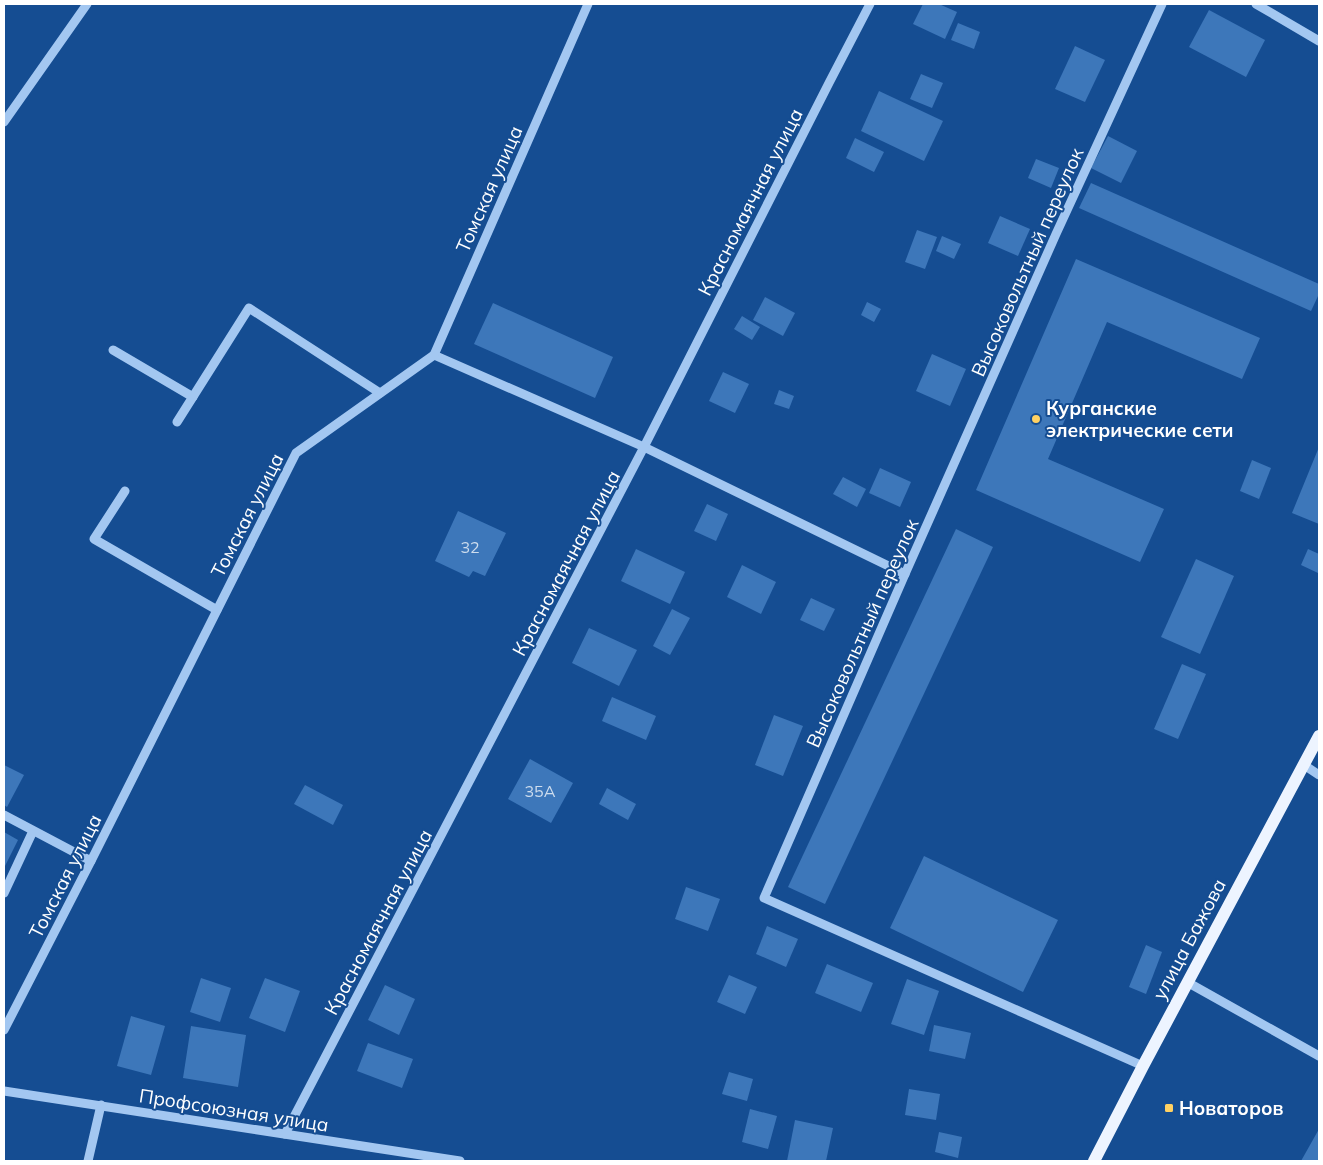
<svg xmlns="http://www.w3.org/2000/svg" width="1323" height="1165" viewBox="0 0 1323 1165" font-family="Mulish,sans-serif">
	<rect width="100%" height="100%" fill="#154d92"/>
	<!-- building -->
	<g fill="#3d77ba">
		<polygon points="923,4 939,4 957,12 945,39 913,24"/>
		<polygon points="1209,10 1265,40 1246,77 1189,47"/>
		<polygon points="958,23 980,32 974,49 951,40"/>
		<polygon points="1075,46 1105,60 1085,102 1055,89"/>
		<polygon points="921,74 943,83 932,108 910,99"/>
		<polygon points="879,91 943,121 924,161 861,131"/>
		<polygon points="1108,136 1137,151 1121,183 1091,168"/>
		<polygon points="855,138 884,152 874,172 846,158"/>
		<polygon points="1036,159 1059,168 1051,188 1028,178"/>
		<polygon points="1091,183 1319,284 1319,294 1311,311 1079,208"/>
		<polygon points="1000,216 1030,229 1018,256 988,243"/>
		<polygon points="917,230 937,237 925,269 905,262"/>
		<polygon points="942,236 961,244 954,259 936,251"/>
		<polygon points="1076,259 1260,338 1242,379 1107,322 1048,459 1164,509 1140,562 976,490"/>
		<polygon points="765,297 795,313 783,336 753,320"/>
		<polygon points="867,302 881,309 874,322 861,315"/>
		<polygon points="493,303 613,357 595,398 474,344"/>
		<polygon points="742,316 760,327 752,340 734,329"/>
		<polygon points="932,354 966,369 950,406 916,391"/>
		<polygon points="723,372 749,384 735,413 709,401"/>
		<polygon points="779,390 794,396 789,409 774,404"/>
		<polygon points="1319,447 1319,524 1292,513"/>
		<polygon points="1252,460 1271,468 1259,499 1240,491"/>
		<polygon points="880,468 911,482 900,507 869,493"/>
		<polygon points="843,477 866,489 857,507 833,494"/>
		<polygon points="707,504 728,514 716,541 694,531"/>
		<polygon points="458,511 506,533 485,576 473,571 469,577 435,561"/>
		<polygon points="956,529 993,547 825,904 788,887"/>
		<polygon points="636,549 685,572 670,604 621,581"/>
		<polygon points="1308,549 1319,554 1319,571 1318,573 1301,565"/>
		<polygon points="1196,559 1234,576 1200,654 1161,637"/>
		<polygon points="742,565 776,582 761,614 727,597"/>
		<polygon points="811,598 835,609 824,631 800,620"/>
		<polygon points="672,609 690,618 670,655 653,646"/>
		<polygon points="589,628 637,650 619,686 572,663"/>
		<polygon points="1182,664 1206,674 1178,739 1154,729"/>
		<polygon points="612,697 656,716 646,740 602,721"/>
		<polygon points="774,715 803,726 783,776 755,765"/>
		<polygon points="530,759 573,783 551,823 508,799"/>
		<polygon points="4,765 24,775 7,807 4,805"/>
		<polygon points="305,785 343,805 333,825 294,804"/>
		<polygon points="607,788 636,804 628,820 599,804"/>
		<polygon points="4,832 18,840 4,868"/>
		<polygon points="924,856 1058,920 1023,992 890,928"/>
		<polygon points="686,887 720,899 708,931 675,919"/>
		<polygon points="767,926 798,939 786,967 756,954"/>
		<polygon points="1146,945 1162,952 1146,994 1129,987"/>
		<polygon points="827,964 873,983 861,1012 815,993"/>
		<polygon points="729,975 757,987 745,1014 717,1002"/>
		<polygon points="201,978 231,988 220,1022 190,1012"/>
		<polygon points="265,978 300,991 285,1032 249,1018"/>
		<polygon points="907,979 939,991 924,1035 891,1024"/>
		<polygon points="385,985 415,999 399,1035 368,1020"/>
		<polygon points="131,1016 165,1026 151,1075 117,1066"/>
		<polygon points="934,1025 971,1033 965,1059 929,1051"/>
		<polygon points="191,1026 246,1035 238,1087 183,1078"/>
		<polygon points="368,1043 413,1059 402,1088 357,1071"/>
		<polygon points="729,1072 753,1079 747,1101 722,1094"/>
		<polygon points="909,1089 940,1094 936,1120 905,1115"/>
		<polygon points="750,1109 777,1116 768,1149 742,1142"/>
		<polygon points="795,1120 833,1128 826,1161 787,1161"/>
		<polygon points="1319,1129 1319,1161 1301,1161"/>
		<polygon points="939,1132 962,1137 958,1158 935,1152"/>
	</g>
	<g fill="none" stroke-linecap="round" stroke-linejoin="round">
		<!-- minor -->
		<g stroke="#a3c7f1" stroke-width="9">
			<polyline points="1256,4 1319,41"/>
			<polyline points="4,122 87,4"/>
			<polyline points="113,350 193,397"/>
			<polyline points="434,355 644,447 905,574"/>
			<polyline points="177,422 249,308 380,393"/>
			<polyline points="125,491 94,539 217,610"/>
			<polyline points="1304,765 1319,775"/>
			<polyline points="4,815 91,861"/>
			<polyline points="4,893 33,831"/>
			<polyline points="1187,982 1319,1056"/>
			<polyline points="4,1030 91,861 296,453 434,355 588,4"/>
			<polyline points="1143,1066 764,898 905,574 1056,234 1162,4"/>
			<polyline points="4,1091 460,1161"/>
			<polyline points="285,1134 644,447 830,81 870,4"/>
			<polyline points="88,1161 101,1105"/>
		</g>
		<!-- major -->
		<polyline stroke="#edf4ff" stroke-width="12" points="1094,1161 1143,1066 1319,736"/>
	</g>
	<!-- markers -->
	<g fill="#ffd163" stroke="#154d92" stroke-width="2">
		<circle cx="1036" cy="419" r="5"/>
		<rect x="1164" y="1103" width="10" height="10" rx="2.5"/>
	</g>
	<g text-anchor="middle" stroke-width="4" stroke-linejoin="round" paint-order="stroke">
		<!-- number labels -->
		<g font-size="16" fill="#ceddee">
			<text x="470" y="553">32</text>
			<text x="540" y="797">35А</text>
		</g>
		<!-- street labels -->
		<g font-size="19" fill="#fff" stroke="#154d92">
			<text transform="translate(489 189) rotate(-66)" y="7">Томская улица</text>
			<text transform="translate(750 202) rotate(-63)" y="7">Красномаячная улица</text>
			<text transform="translate(1027 262) rotate(-66)" y="7">Высоковольтный переулок</text>
			<text transform="translate(247 515) rotate(-63)" y="7">Томская улица</text>
			<text transform="translate(566 563) rotate(-62)" y="7">Красномаячная улица</text>
			<text transform="translate(862 633) rotate(-66)" y="7">Высоковольтный переулок</text>
			<text transform="translate(65 876) rotate(-63)" y="7">Томская улица</text>
			<text transform="translate(378 922) rotate(-62)" y="7">Красномаячная улица</text>
			<text transform="translate(1189 939) rotate(-62)" y="7">улица Бажова</text>
			<text transform="translate(234 1110) rotate(9)" y="7">Профсоюзная улица</text>
		</g>
		<!-- poi labels -->
		<g font-size="19" font-weight="bold" fill="#fff" stroke="#154d92" text-anchor="start">
			<text x="1046" y="415">Курганские<tspan x="1046" dy="22">электрические сети</tspan></text>
			<text x="1179" y="1115">Новаторов</text>
		</g>
	</g>
	<!-- border -->
	<rect width="1323" height="1165" fill="none" stroke="#ffffff" stroke-width="10"/>
</svg>
